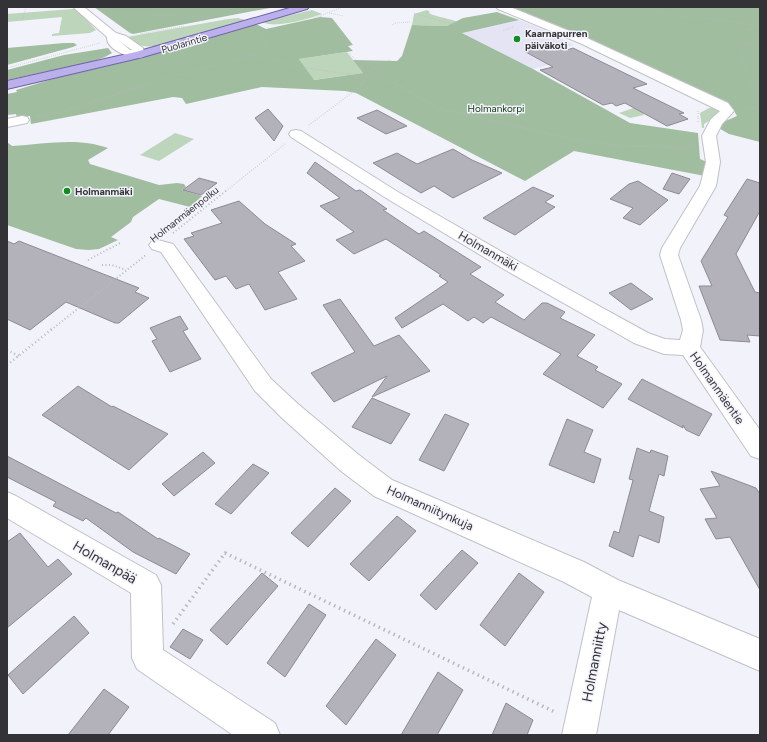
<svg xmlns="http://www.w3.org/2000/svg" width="767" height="742" viewBox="0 0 767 742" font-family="Figtree,sans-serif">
	<rect width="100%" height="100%" fill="#f2f2fb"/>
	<!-- built -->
	<polygon fill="#e5e4f4" points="519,20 544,30 574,45 543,53 560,62 533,69 461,32"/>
	<!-- green -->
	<g fill="#bcd5bb">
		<polygon points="73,9 76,9 96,30 90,33 52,36 52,34 59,33 62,17 7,22 7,14"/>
		<path d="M312,10L322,14C308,19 275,29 262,22Z"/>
		<path d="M427,10L430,12L429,13C433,16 452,19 458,22L447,26L412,25L414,14Z"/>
		<path d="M238,18L249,21C225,28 165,50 143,46C137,45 132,42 127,37L228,19Z"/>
		<polygon points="347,52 363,73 313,80 299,59"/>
		<polygon points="636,107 641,110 644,115 630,118 619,113"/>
		<polygon points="717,107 720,114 704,124 704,128 702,128 700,113 709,108"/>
		<polygon points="175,133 194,139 159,161 140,155"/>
	</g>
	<!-- forest -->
	<g fill="#a1bda0">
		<polygon points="94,7 275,7 133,34 130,33"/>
		<polygon points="510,7 760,7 760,142 729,134 717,127 721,123 737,116 733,109 724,103 554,24"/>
		<polygon points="497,12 519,20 462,33 533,69 630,123 698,133 700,159 707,162 705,176 574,151 525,181 356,93 345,91 262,87 186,104 182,98 173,97 31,124 30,116 17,118 16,114 7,115 7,94 17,92 16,90 56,78 129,61 256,24 266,29 320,17 332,18 353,45 348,46 353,51 299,59 314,80 363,73 353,60 397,61 402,56 412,25 447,26 463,18"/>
		<polygon points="64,43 74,43 77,45 73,47 7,65 7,48"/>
		<polygon points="108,48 112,53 105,57 94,61 7,80 7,70 64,55"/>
		<path d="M7,142L12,146C44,144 77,137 108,148L88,160L90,164L159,185L177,183L184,184L186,187L182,190L202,196L190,207L159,199L133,217L131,222L111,237L118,240L99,249L89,250L76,249L7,225Z"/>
	</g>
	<!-- building -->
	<g fill="#b3b2bb" stroke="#8c8b94">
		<polygon points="555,44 567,50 573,48 647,84 633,88 684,113 679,114 688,119 667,126 625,103 616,106 612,103 603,105 540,70 553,67 524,51"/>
		<polygon points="268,109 283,126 274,141 255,118"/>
		<polygon points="377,110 407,126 386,134 357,118"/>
		<polygon points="453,149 472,160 502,173 453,198 434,186 421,193 373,163 397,153 417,164"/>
		<polygon points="315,162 356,191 360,190 387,209 383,210 419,234 424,231 481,267 470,274 504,295 495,302 524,320 542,303 547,303 565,312 560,318 595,335 577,356 598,367 595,370 622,384 603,408 543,374 561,354 491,317 483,323 474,317 468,321 443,304 402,328 395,318 448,282 439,276 441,275 386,239 354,254 336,240 354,232 320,206 340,198 307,173"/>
		<polygon points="672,173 690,179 679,194 663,189"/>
		<polygon points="199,178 217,183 201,195 183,190"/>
		<polygon points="747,179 760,183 760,211 736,254 755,292 760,293 760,336 747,335 750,342 720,340 699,286 712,286 701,261 728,217 724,215"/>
		<polygon points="638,181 668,200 640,225 623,218 633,208 610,199 629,184"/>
		<polygon points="533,187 554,196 545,202 555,207 515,235 483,218"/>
		<polygon points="239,201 265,224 296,244 291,246 305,261 278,272 297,299 265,310 249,284 236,289 226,276 215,280 184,239 194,236 191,233 222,223 211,210"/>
		<polygon points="7,241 14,244 19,241 139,288 135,292 149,298 119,323 115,323 66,302 30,330 7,319"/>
		<polygon points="631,283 653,299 631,310 609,293"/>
		<polygon points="340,299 374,346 399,335 430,371 372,397 387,376 334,402 311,373 355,352 323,305"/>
		<polygon points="180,316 188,329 183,331 201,359 170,372 152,341 157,339 150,328"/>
		<polygon points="642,379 712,414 699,436 686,430 683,425 683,428 628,399"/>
		<polygon points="78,386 112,407 113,406 168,434 129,470 42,415"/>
		<polygon points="372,398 410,414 391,444 352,427"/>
		<polygon points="445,414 469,424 444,471 419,460"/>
		<polygon points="567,419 593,430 584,452 601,459 594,483 549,465"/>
		<polygon points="637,448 650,453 651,450 668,456 664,476 659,474 649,511 664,517 659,543 639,535 633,557 609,546 614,531 619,533 633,480 629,479"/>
		<polygon points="203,452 215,463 174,496 162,484"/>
		<polygon points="7,456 116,513 118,512 158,539 159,538 190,554 176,574 133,552 86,518 83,521 53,506 56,502 7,477"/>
		<polygon points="253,464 269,473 231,514 215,504"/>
		<polygon points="711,471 756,488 760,494 760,590 730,537 716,539 705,519 717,518 700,489 720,486"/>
		<polygon points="335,488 351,501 308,547 291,533"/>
		<polygon points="397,516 416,531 369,581 350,564"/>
		<polygon points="20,533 48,567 58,559 72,574 7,628 7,542"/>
		<polygon points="462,550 478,563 436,610 420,595"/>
		<polygon points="262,573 278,586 227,645 210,630"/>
		<polygon points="519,573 544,592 505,646 480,625"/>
		<polygon points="309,604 326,615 285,677 267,663"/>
		<polygon points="74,616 89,633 23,694 8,675"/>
		<polygon points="183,629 203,640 190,659 170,647"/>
		<polygon points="376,639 396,655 346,725 326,706"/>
		<polygon points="438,672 463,690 437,735 401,735"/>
		<polygon points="104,689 129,707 108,735 68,735"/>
		<polygon points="506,703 533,720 527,735 492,735"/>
	</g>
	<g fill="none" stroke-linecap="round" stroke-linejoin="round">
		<!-- minor casing -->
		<g stroke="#c0c0c8" stroke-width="2">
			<g id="minor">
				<path d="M73,7H84L116,33L126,36L143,48L145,55L143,57C132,60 106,50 107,37ZM118,40L119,41L132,50H130Z"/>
				<polygon points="496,7 510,7 589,39 728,103 734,111 722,124 716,136 720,162 716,186 680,248 678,255 701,320 703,330 700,347 760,430 760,459 751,456 683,355 664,354 634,343 507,271 386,198 291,137 289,134 291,131 296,130 301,131 398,192 521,263 648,333 665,339 680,340 683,330 681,320 660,255 662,248 700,186 706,162 702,136 711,119 720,111 582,44 498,9"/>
				<polygon points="22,116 27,117 29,120 27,123 7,127 7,119"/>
				<polygon points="158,240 173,244 271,379 298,404 359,455 392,480 584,562 618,580 760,639 760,671 619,610 596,735 562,735 592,597 564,582 374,496 341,471 282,418 255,391 161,252 152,249 149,245 152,241"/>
				<polygon points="7,492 16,496 156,575 161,585 163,650 275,723 280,735 233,735 137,669 132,658 131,593 7,518"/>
			</g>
		</g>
		<!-- major casing -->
		<g stroke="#6e62a5" stroke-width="2">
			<polygon id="major" points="293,7 309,7 307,9 143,57 7,89 7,81 136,52"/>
		</g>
		<!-- path-far4 -->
		<g stroke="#b8b8bf" stroke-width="1" stroke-dasharray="0.5 1.5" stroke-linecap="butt">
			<polyline points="639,7 669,15 722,20 760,26"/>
			<polyline points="7,8 17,7"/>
			<polyline points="329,13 344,16"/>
			<polyline points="414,13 466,28"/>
			<polyline points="108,14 219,17"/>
			<polyline points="320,16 324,18 346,49 365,71 396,84"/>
			<polyline points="193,17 203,21"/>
			<polyline points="314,18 343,7"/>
			<polyline points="22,21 26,7"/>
			<polyline points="392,25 396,23 410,22"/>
			<polyline points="503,31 513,27"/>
			<polyline points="140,34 184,26"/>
			<polyline points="744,43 760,46"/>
			<polyline points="253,55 295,66 367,77"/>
			<polyline points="357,61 380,63"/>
			<polyline points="7,68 100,43"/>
			<polyline points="368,72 381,63 391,60"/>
			<polyline points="147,84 252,55 265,46 262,31"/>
			<polyline points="362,84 368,73"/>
			<path d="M751,84C741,57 738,51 753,25"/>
		</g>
		<!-- path-far3 -->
		<g stroke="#b8b8bf" stroke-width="1.5" stroke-dasharray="0.5 2" stroke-linecap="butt">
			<polyline points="394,83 440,109 576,140 624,146 686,147 694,144"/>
			<polyline points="750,83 754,94 753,108"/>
			<polyline points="743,107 753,108 760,111"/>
			<polyline points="698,111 698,123"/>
			<polyline points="37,117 69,110 150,83"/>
			<polyline points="309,125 358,88 363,83"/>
			<polyline points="226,191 285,144"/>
		</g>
		<!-- path-far2 -->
		<g stroke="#b8b8bf" stroke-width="2" stroke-dasharray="1 2.5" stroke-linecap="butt">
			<polyline points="173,233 227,190"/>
			<polyline points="88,260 122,242"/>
			<polyline points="102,265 112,265 126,270"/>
			<polyline points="68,301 81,306"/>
			<polyline points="51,330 146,255"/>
		</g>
		<!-- path-far1 -->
		<g stroke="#b8b8bf" stroke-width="2.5" stroke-dasharray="1 3" stroke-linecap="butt">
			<polyline points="7,350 19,356"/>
			<polyline points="7,365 52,329"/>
		</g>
		<!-- path -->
		<polyline stroke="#b8b8bf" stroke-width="3.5" stroke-dasharray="1.5 4" stroke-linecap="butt" points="173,624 225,553 557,713"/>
		<!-- minor -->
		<use href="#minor" fill="#fff" fill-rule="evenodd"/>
		<!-- major -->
		<use href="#major" fill="#bbb0ec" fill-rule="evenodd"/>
	</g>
	<!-- markers -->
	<g fill="#0c8f1e" stroke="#f2f2fb" stroke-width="1.5">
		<circle cx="517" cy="39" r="4"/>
		<circle cx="67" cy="191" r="4"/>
	</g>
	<g text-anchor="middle" stroke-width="3" stroke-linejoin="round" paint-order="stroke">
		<!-- far-poi labels -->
		<g font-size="10" font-weight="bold" fill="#333337" stroke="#f2f2fb" text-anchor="start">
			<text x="525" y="37">Kaarnapurren<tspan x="525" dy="12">päiväkoti</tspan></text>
			<text x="75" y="195">Holmanmäki</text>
		</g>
		<!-- far-street labels -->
		<g font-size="10" fill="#333337" stroke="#f2f2fb">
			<text transform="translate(184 43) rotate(-16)" y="4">Puolarintie</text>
			<text transform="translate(184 214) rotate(-38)" y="4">Holmanmäenpolku</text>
		</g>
		<!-- far-park labels -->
		<g font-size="10" fill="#0c360e" stroke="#f2f2fb">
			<text x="496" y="112">Holmankorpi</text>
		</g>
		<!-- street labels -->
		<g font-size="12" fill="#333337" stroke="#f2f2fb">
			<text transform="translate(488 251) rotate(30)" y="4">Holmanmäki</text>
			<text transform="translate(717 388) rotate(55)" y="4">Holmanmäentie</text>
			<text transform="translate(430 508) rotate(24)" y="4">Holmanniitynkuja</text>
		</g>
		<!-- near-street labels -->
		<g font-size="14" fill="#333337" stroke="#f2f2fb">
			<text transform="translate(105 562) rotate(30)" y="5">Holmanpää</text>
			<text transform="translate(594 662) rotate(-79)" y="5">Holmanniitty</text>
		</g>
	</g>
	<!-- border -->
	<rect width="767" height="742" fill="none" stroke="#333337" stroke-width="16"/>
</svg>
